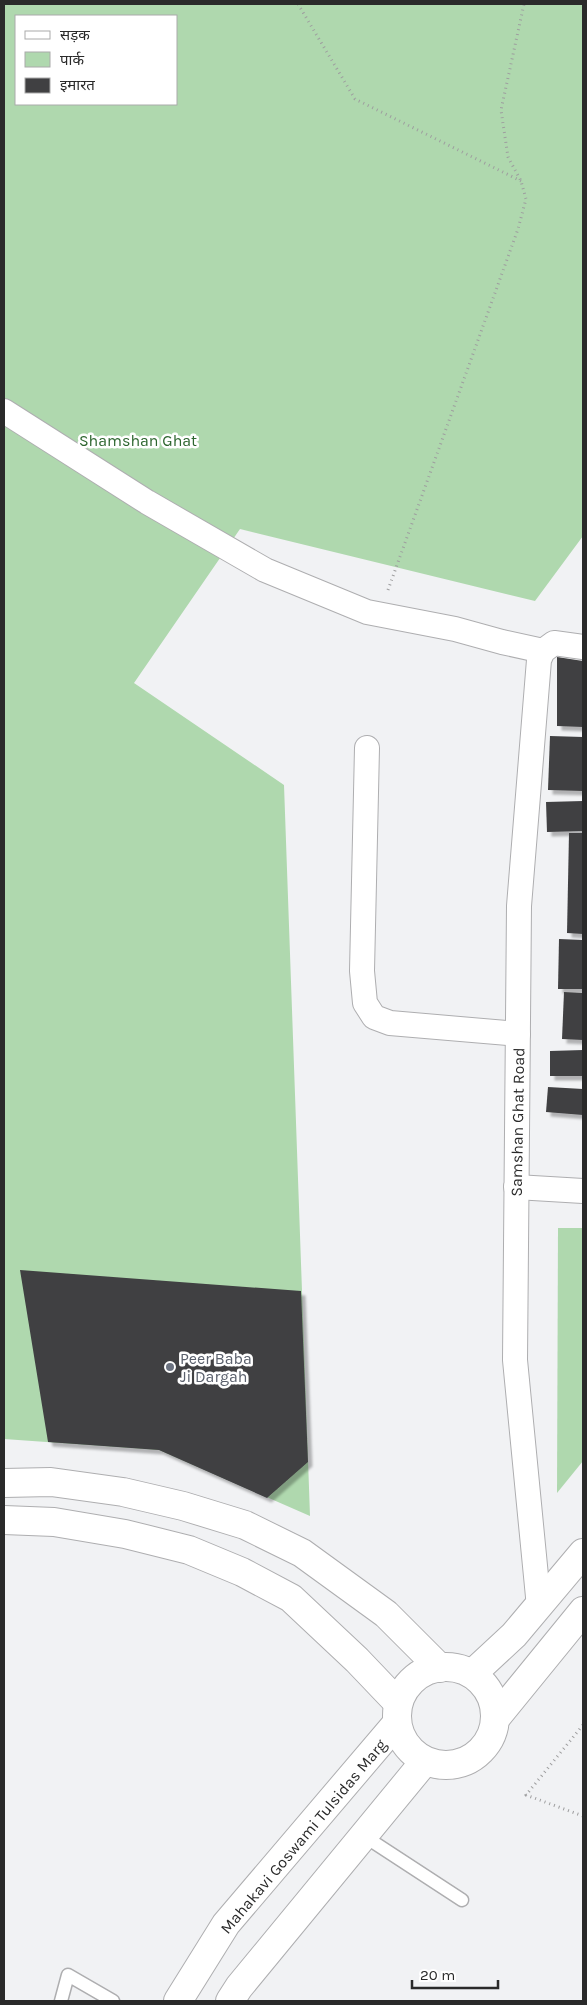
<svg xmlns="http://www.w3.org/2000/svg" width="587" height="2005" viewBox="0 0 587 2005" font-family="Karla,'Noto Sans Devanagari',sans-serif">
	<defs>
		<filter id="shadow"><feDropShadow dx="4.5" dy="4.5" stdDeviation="1" flood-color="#0004"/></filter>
	</defs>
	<rect width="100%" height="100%" fill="#f1f2f4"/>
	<!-- green -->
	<g fill="#afd8ae" fill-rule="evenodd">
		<path d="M4,4H583V536L535,601L240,529L134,683L284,785L310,1516L159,1450L4,1439ZM16,16H176V104H16Z"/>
		<polygon points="558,1228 583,1228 583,1461 557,1493"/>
	</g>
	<!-- building -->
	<g fill="#404042" filter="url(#shadow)">
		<polygon points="557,657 583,661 583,727 557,726"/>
		<polygon points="550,736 583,737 583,791 548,790"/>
		<polygon points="583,801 583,831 547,832 546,802"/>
		<polygon points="569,833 583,833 583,934 567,933"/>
		<polygon points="559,939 583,940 583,989 558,989"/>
		<polygon points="564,992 583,993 583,1040 562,1039"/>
		<polygon points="583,1050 583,1076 550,1076 550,1051"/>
		<polygon points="548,1087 583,1089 583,1115 546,1112"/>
		<polygon points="20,1270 301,1291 308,1462 267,1498 159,1450 48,1442"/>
	</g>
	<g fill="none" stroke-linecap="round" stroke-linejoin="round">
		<!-- lane casing -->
		<g stroke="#aeaeb0" stroke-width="15">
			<g id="lane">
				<polyline points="364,1836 462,1900"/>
				<polyline points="61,2001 68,1975 113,2001"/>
			</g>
		</g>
		<!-- street casing -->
		<g stroke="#aeaeb0" stroke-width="26">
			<g id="street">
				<polyline points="4,411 147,502 265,570 367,612 455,629 502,642 543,651"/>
				<polyline points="367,748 362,971 365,1003 374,1017 390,1023 518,1034"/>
				<polyline points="516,1187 583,1191"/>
				<polyline points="539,1607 515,1360 519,906 539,660 543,651 554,643 583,647"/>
			</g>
		</g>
		<!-- secondary casing -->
		<g stroke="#aeaeb0" stroke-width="30">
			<g id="secondary">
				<polyline points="4,1483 51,1482 123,1492 183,1506 245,1525 302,1553 386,1614 440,1668"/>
				<polyline points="4,1520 54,1522 125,1534 189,1550 242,1572 291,1598 357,1660 398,1703"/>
				<circle cx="446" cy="1716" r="49"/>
				<polyline points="472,1674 514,1635 583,1553"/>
				<polyline points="495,1719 583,1611"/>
				<polyline points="178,2001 226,1924 397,1723"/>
				<polyline points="230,2001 239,1987 425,1761"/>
			</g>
		</g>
		<!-- path -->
		<g stroke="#9e9e9f" stroke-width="3" stroke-dasharray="1 4" stroke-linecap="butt">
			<polyline points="298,4 355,99 521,181"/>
			<polyline points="388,590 518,229 526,199 521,181 508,157 501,110 524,4"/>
			<polyline points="583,1725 526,1795 583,1816"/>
		</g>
		<!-- lane -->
		<use href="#lane" stroke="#fff" stroke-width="12"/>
		<!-- street -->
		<use href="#street" stroke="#fff" stroke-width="24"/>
		<!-- secondary -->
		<use href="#secondary" stroke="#fff" stroke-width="28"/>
	</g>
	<!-- markers -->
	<circle fill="#6b7280" stroke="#fff" stroke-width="2" cx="170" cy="1367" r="5"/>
	<g text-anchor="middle" stroke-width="5" stroke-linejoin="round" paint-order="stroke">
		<!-- park labels -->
		<g font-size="16" fill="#2d662f" stroke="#fff">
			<text x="138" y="446">Shamshan Ghat</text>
		</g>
		<!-- street labels -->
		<g font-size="16" fill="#2a2a2a" stroke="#fff">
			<text transform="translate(517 1122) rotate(-89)" y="6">Samshan Ghat Road</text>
			<text transform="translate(303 1836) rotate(-50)" y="6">Mahakavi Goswami Tulsidas Marg</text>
		</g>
		<!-- worship labels -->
		<g font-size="16" fill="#5b616d" stroke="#fff" text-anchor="start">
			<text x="180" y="1364">Peer Baba<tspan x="180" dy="18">Ji Dargah</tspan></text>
		</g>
	</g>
	<!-- border -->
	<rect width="587" height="2005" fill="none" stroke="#2a2a2a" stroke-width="10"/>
	<!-- legend -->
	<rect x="15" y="15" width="162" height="90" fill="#ffffff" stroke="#aaaaaa"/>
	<rect x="25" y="31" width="25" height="8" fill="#ffffff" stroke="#aaaaaa"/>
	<text x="60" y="40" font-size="15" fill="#2a2a2a">सड़क</text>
	<rect x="25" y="52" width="25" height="15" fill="#afd8ae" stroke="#aaaaaa"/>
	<text x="60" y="65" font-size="15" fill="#2a2a2a">पार्क</text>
	<rect x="25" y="78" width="25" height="15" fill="#404042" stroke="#aaaaaa"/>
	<text x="60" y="90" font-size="15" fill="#2a2a2a">इमारत</text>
	<!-- scale -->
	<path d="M412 1980v8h86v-8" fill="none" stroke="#2a2a2a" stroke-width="2.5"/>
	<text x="420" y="1980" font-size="15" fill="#2a2a2a" stroke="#ffffff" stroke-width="4" paint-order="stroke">20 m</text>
</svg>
